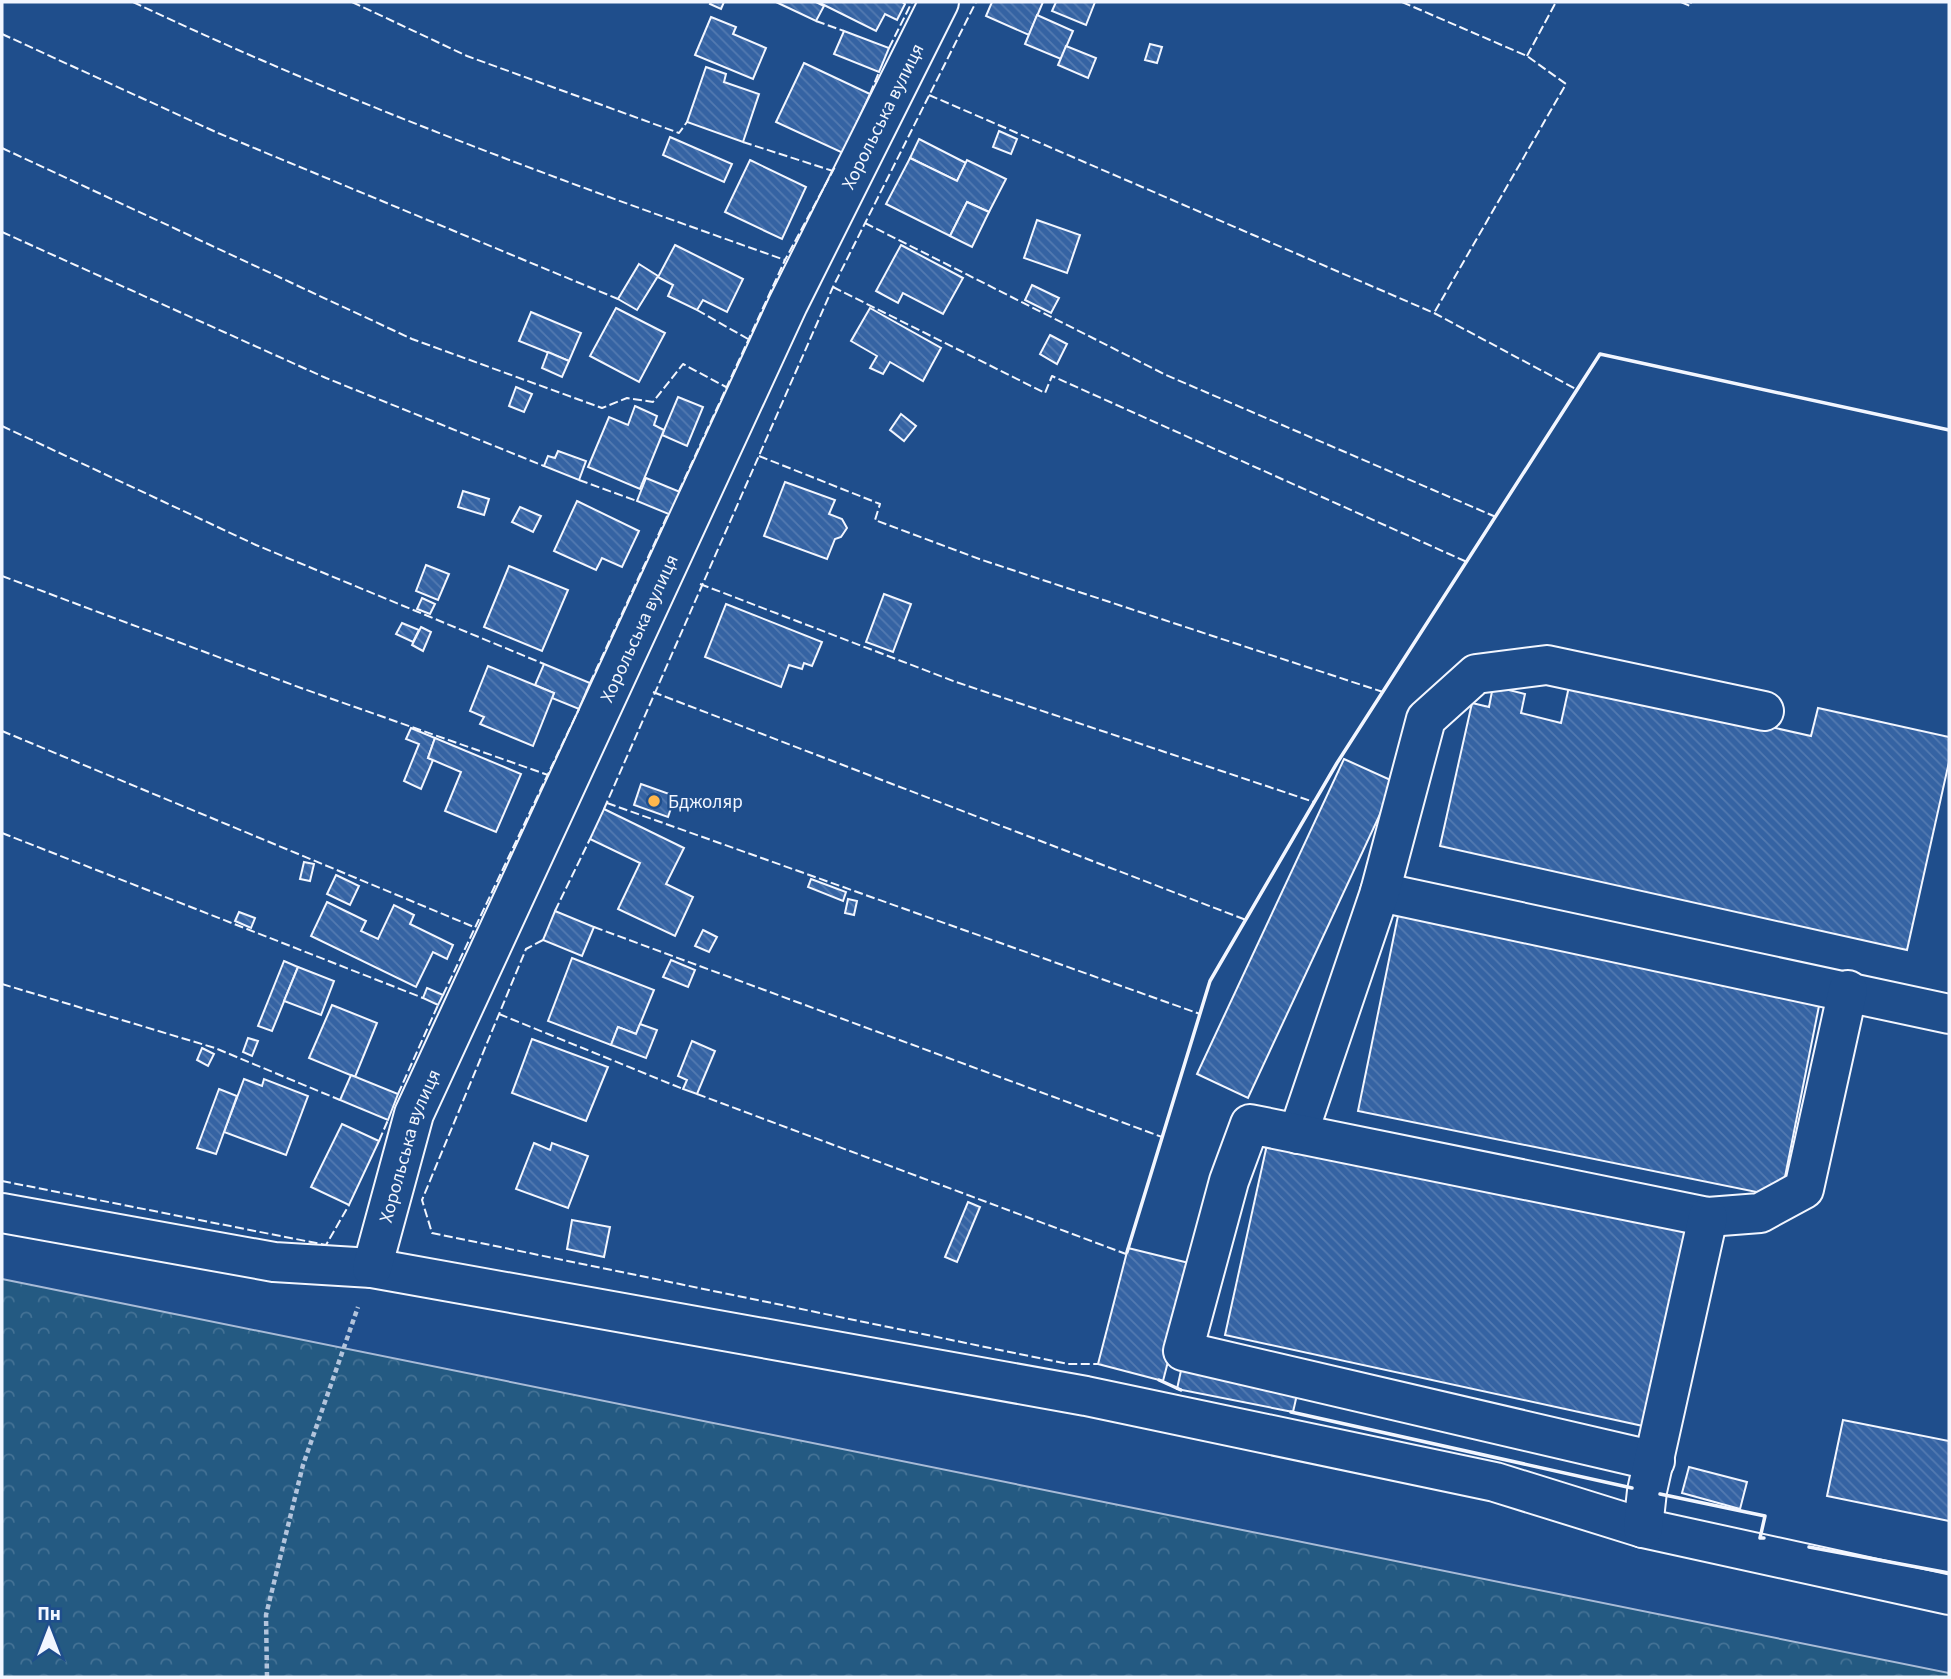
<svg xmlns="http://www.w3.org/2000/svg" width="1951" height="1679" viewBox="0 0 1951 1679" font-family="'Source Sans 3',sans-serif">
	<defs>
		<pattern id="forest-crowns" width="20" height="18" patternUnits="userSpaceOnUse" patternTransform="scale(1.75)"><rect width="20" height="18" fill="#245a82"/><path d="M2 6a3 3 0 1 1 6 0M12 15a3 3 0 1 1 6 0" fill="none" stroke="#447295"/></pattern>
		<pattern id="building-back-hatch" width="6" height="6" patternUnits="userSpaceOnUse" patternTransform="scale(1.75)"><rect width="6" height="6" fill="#3563a3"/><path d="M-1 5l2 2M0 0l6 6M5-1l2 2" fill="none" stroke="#537ab1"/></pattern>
	</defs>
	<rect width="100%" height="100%" fill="#1f4e8c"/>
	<!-- forest -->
	<polygon fill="url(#forest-crowns)" stroke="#a8bbd7" stroke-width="2" points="2,1279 1949,1673 1949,1677 2,1677"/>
	<!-- building -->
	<g fill="url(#building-back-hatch)" stroke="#f2f6ff" stroke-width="2">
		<polygon points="711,2 724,2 721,9 710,4"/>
		<polygon points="776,2 816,2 824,6 816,21"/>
		<polygon points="818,2 902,2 905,4 897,20 885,14 876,31"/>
		<polygon points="992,2 1043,2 1029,35 986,16"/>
		<polygon points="1056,2 1095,2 1086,25 1052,11"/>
		<polygon points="1037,15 1073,31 1061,59 1025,44"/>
		<polygon points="711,17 736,27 733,34 766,48 753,79 695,55"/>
		<polygon points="844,31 889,48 879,72 834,54"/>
		<polygon points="1150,44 1162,47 1157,63 1145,60"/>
		<polygon points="1066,46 1096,58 1088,78 1058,65"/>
		<polygon points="804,63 870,94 843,153 776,122"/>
		<polygon points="706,67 726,74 724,82 759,94 743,142 687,122"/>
		<polygon points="999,131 1017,139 1011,154 993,147"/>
		<polygon points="670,137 732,164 724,182 663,155"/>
		<polygon points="919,139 966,163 957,181 910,158"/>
		<polygon points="910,158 957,181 967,160 1006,179 989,212 967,202 950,236 886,204"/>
		<polygon points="750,160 806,187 782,239 725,212"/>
		<polygon points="967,202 989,212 972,247 950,236"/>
		<polygon points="1037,220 1080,235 1067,273 1024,258"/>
		<polygon points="675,245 743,279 727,312 703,300 697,310 668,296 673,285 658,277"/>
		<polygon points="901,245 963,278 943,314 903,293 898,303 876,291"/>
		<polygon points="639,264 658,276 637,310 618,299"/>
		<polygon points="1032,285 1059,298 1051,313 1025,300"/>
		<polygon points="616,308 665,333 639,382 590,356"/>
		<polygon points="870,308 941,348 923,381 890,362 883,374 870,368 877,356 851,341"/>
		<polygon points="531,312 581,333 569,361 519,341"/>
		<polygon points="1050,335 1067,344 1057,364 1040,354"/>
		<polygon points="548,352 569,361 562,377 542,368"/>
		<polygon points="516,387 532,394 524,412 509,406"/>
		<polygon points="678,397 703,407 687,446 662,435"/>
		<polygon points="635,406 657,416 654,425 664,430 640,489 588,467 609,417 628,425"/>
		<polygon points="901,414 916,426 904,441 890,430"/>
		<polygon points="558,451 586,461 579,480 544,466 548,456 555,458"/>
		<polygon points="646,478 685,494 676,517 637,501"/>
		<polygon points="785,482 835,500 829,514 842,519 847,528 841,537 835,539 827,559 764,536"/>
		<polygon points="463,491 489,499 484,515 458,507"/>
		<polygon points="577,501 639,531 622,567 602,558 596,570 554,551"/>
		<polygon points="520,507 541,516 533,532 512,522"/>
		<polygon points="426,565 449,574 438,600 416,591"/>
		<polygon points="509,566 568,590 542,651 484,627"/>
		<polygon points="884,594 911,604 893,652 866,642"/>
		<polygon points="422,598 435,604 430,614 417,609"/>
		<polygon points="726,604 822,642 812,666 804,663 802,669 789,665 781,687 705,657"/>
		<polygon points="402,623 419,630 413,642 396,634"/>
		<polygon points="421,627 431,632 423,651 412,645"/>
		<polygon points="544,664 590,683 579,709 552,698 554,693 535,685"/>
		<polygon points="488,666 554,693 533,746 480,724 484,717 470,711"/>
		<polygon points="1570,682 1811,736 1818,708 1949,737 1949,762 1907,950 1440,846 1472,703 1489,707 1493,686 1525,694 1521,713 1561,723"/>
		<polygon points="411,728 435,738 428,758 433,760 421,789 404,781 419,744 406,739"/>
		<polygon points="435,738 521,774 496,832 445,811 461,772 428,758"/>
		<polygon points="1344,759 1395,782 1248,1098 1197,1074"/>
		<polygon points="641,784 675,796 668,817 634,805"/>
		<polygon points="604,809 684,848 666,884 693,897 675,936 618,909 640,863 590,839"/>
		<polygon points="304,862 314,864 310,881 300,879"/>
		<polygon points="336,875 359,886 350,905 327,894"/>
		<polygon points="811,879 846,892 843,901 808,887"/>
		<polygon points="848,899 857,901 854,915 845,913"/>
		<polygon points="327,902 366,921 361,931 378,939 394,905 414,915 410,924 453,945 447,959 433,952 416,987 311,936"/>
		<polygon points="555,911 594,927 582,956 543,940"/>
		<polygon points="1399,911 1821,996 1781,1197 1358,1111"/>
		<polygon points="239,912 255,918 251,928 235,921"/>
		<polygon points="703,930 717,937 709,952 695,946"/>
		<polygon points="572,958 654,990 636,1034 618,1027 611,1045 548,1021"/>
		<polygon points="671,960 695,970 688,987 663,977"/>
		<polygon points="284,961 298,967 272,1031 258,1026"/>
		<polygon points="298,967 334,981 321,1015 284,1001"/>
		<polygon points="427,988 443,995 438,1005 423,998"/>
		<polygon points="332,1005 377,1023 355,1077 309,1058"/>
		<polygon points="640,1024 657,1030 646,1058 611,1045 618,1027 636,1034"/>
		<polygon points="248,1038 258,1041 252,1056 243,1052"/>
		<polygon points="532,1039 608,1067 586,1121 512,1093"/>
		<polygon points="692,1041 715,1051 697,1094 683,1089 687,1080 678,1076"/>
		<polygon points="202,1048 214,1054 208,1066 197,1060"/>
		<polygon points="351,1075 398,1094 388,1120 340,1100"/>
		<polygon points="244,1079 262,1086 264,1079 308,1096 286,1155 224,1132"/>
		<polygon points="219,1089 237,1096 216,1154 197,1148"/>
		<polygon points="342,1124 379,1141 349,1205 311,1187"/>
		<polygon points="1268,1140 1686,1232 1643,1426 1225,1335"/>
		<polygon points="534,1143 550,1150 552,1143 588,1156 568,1208 516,1189"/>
		<polygon points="968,1202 980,1207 957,1262 945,1257"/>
		<polygon points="572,1220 610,1227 604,1257 567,1249"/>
		<polygon points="1128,1248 1193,1264 1163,1381 1098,1364"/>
		<polygon points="1182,1366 1298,1390 1293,1412 1177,1389"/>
		<polygon points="1843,1420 1949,1441 1949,1521 1827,1496"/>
		<polygon points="1689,1467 1747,1482 1740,1509 1682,1493"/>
	</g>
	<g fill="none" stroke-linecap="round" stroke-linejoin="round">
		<!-- minor casing -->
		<g stroke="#f2f6ff" stroke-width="42">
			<g id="minor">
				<polyline points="1380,892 1949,1014"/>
				<polyline points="1298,1134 1380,892 1426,719 1476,674 1547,665 1764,711"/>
				<polyline points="2,1213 274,1262 372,1268 1086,1396 1495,1482 1643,1528 1949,1595"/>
				<path id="s1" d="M372,1268L414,1114L788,304L939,2"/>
				<polyline points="1655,1461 1183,1351 1229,1181 1250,1124 1708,1217 1760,1213 1804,1189 1848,990"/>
				<polyline points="1643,1528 1647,1491 1708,1217"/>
			</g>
		</g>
		<!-- path -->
		<polyline stroke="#b3c4dc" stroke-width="4.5" stroke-dasharray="5 3.5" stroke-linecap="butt" points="267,1677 266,1615 303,1465 358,1307"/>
		<!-- minor -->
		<use href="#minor" stroke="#1f4e8c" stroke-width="38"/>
		<!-- fence -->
		<g stroke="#f2f6ff" stroke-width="2" stroke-dasharray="9 3.5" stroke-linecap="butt">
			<path d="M133,2C344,102 564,182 785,260"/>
			<polyline points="352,2 467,56 679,133 687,122"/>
			<polyline points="1402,2 1527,56 1566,84 1434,313"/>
			<polyline points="1681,2 1690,6 1691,2"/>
			<polyline points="816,21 844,31"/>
			<polyline points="2,34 218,133 618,299"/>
			<polyline points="889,48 912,2"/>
			<polyline points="1527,56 1556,2"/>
			<polyline points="870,94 879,72"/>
			<polyline points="929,95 1434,313 1576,389"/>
			<polyline points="743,142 833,171"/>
			<polyline points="2,148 412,339 602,408 627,398 653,402 683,364 726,387"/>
			<polyline points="865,223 1166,375 1496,517"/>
			<polyline points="2,232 326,378 544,466"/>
			<polyline points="833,287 1045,393 1052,376 1467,562"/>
			<polyline points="697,310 748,339"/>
			<polyline points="2,426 256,545 544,664"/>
			<polyline points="759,456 880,504 875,520 982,560 1383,692"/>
			<polyline points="579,480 637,501"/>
			<polyline points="679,491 785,260 836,165"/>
			<polyline points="2,576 301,688 548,775"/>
			<polyline points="700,584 956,682 1314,802"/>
			<polyline points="590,683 668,514"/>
			<polyline points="653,692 1246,920"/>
			<polyline points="2,731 474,927"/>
			<polyline points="607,803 1200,1014"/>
			<polyline points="604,809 833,287 976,2"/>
			<polyline points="2,833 423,998"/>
			<polyline points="555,911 590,839"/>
			<polyline points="594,927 1162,1137"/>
			<polyline points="543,940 526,949 422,1200 432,1233 1068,1364 1098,1364"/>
			<polyline points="2,984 215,1048 340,1100"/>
			<polyline points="443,995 579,709"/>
			<polyline points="499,1014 683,1089"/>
			<polyline points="398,1094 438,1005"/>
			<polyline points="697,1094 1126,1254"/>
			<polyline points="379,1141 388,1120"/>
			<polyline points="2,1181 326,1245 349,1205"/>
		</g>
		<!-- wall -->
		<g stroke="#f2f6ff" stroke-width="3.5">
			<polyline points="1127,1252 1210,981 1337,763 1600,354 1949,430"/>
			<polyline points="1159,1380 1181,1390"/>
			<polyline points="1291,1412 1632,1488"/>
			<polyline points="1660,1494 1765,1516 1760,1538 1764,1538"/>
			<polyline points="1809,1547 1949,1573"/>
		</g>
	</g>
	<!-- markers -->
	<circle fill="#ffb74d" stroke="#1f4e8c" stroke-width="2.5" cx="654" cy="801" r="7"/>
	<g text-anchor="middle" stroke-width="5" stroke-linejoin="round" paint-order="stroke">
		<!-- street labels -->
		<g font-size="19" fill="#f2f6ff" stroke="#1f4e8c">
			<text dy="7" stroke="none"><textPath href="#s1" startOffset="1262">Хорольська вулиця</textPath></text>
			<text dy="7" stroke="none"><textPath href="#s1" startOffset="695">Хорольська вулиця</textPath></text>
			<text dy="7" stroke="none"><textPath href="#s1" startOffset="128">Хорольська вулиця</textPath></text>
		</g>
		<!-- poi labels -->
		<g font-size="19" fill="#f2f6ff" stroke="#1f4e8c" text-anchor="start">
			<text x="668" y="808">Бджоляр</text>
		</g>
	</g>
	<!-- border -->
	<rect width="1951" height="1679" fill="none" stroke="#f2f6ff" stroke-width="7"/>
	<!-- north arrow -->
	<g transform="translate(49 1630)" stroke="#1f4e8c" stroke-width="5" paint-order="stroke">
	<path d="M0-5L12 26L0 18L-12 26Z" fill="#f2f6ff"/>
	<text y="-10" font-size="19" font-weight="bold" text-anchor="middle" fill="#f2f6ff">Пн</text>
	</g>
</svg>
